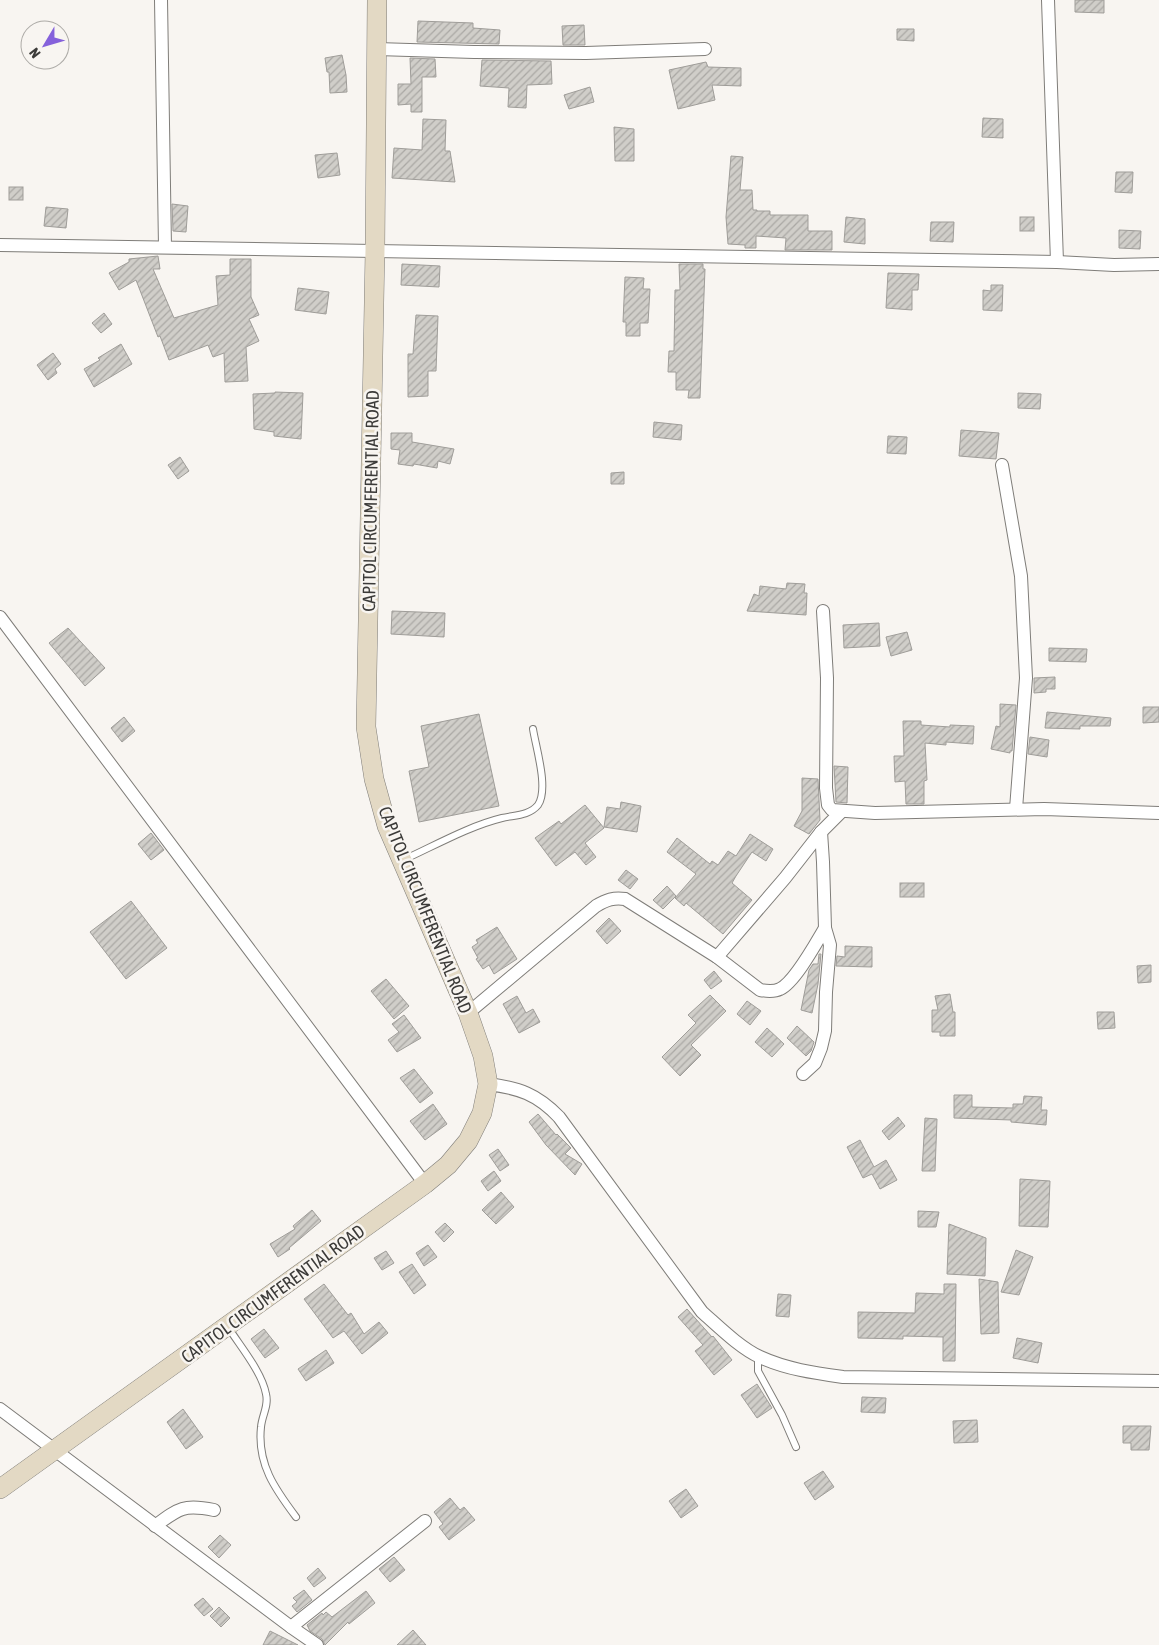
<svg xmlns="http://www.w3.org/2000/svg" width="1159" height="1645" viewBox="0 0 1159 1645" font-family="'Asap Condensed',sans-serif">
	<defs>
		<pattern id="building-hatch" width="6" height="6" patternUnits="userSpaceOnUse" patternTransform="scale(1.25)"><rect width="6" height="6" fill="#d0cec9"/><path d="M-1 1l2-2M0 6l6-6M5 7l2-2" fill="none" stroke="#aaa8a4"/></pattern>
	</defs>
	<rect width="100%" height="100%" fill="#f8f5f1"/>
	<!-- building -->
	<g fill="url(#building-hatch)" stroke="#9f9d99">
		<polygon points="1075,0 1104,0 1104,13 1075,12"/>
		<polygon points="418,21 473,23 473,28 500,30 499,44 417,42"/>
		<polygon points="584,25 585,45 563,45 562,26"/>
		<polygon points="897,29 914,29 914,41 897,40"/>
		<polygon points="342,55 346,75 347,92 330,93 329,72 327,72 325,58"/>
		<polygon points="410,58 435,59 436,77 422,77 422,112 411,112 411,104 398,105 398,84 411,84"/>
		<polygon points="482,60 551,61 552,84 527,85 526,108 508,107 509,88 480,86"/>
		<polygon points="706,62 708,67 741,68 741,86 712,85 715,100 678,109 669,70"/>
		<polygon points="590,87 594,102 569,109 564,95"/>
		<polygon points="983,118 1003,119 1003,138 982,137"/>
		<polygon points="423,119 446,120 445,151 450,151 455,182 392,178 394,148 422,150"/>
		<polygon points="614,127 634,129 634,161 615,161"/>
		<polygon points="337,153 340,175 318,178 315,155"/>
		<polygon points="731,156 743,157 740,190 752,190 753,210 757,210 757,211 770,211 770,215 808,215 808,231 832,231 832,250 785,250 786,238 756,236 756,248 745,248 745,245 728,244 726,217"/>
		<polygon points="1116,172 1133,172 1132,193 1115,192"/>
		<rect x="9" y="187" width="14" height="13"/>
		<polygon points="172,204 188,206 186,232 173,231"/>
		<polygon points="46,207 68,209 66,228 44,226"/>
		<polygon points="846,217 865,219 865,244 844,242"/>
		<rect x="1020" y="217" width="14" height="14"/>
		<polygon points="931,222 954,222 953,242 930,241"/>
		<polygon points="1119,230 1141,231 1140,249 1119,248"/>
		<polygon points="158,256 160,269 153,269 174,318 218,305 216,276 230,275 230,259 251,259 251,297 259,315 249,319 259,341 246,347 248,381 225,382 224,353 213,357 208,345 169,360 160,336 158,337 136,280 119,290 109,273 129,262 129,259"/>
		<polygon points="402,264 440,266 439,287 401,285"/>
		<polygon points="679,264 703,264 703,269 705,269 700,398 688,398 689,390 676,390 676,372 668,372 669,351 674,351 675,290 680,290"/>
		<polygon points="888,273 919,274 918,290 912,290 912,310 886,308"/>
		<polygon points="625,277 644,278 643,289 650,289 648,323 640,323 640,336 626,336 626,322 623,322"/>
		<polygon points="991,285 1003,285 1002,311 983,310 983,290 991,291"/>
		<polygon points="298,288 329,292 326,314 295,310"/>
		<polygon points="104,313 112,324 101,333 92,323"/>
		<polygon points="416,315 438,316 436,371 428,371 428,396 408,397 408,354 413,354"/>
		<polygon points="121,344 132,364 94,387 84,369 100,360 98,358"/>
		<polygon points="53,353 61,364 55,369 57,373 48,380 37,365"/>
		<polygon points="275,392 303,393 301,439 274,436 274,432 254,429 253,394 275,393"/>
		<polygon points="1018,393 1041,394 1040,409 1018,408"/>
		<polygon points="654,422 682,425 681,440 653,437"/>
		<polygon points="961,430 999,433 996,459 959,456"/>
		<polygon points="391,433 412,433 412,442 454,449 450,464 438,461 437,468 414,464 413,466 398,464 400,450 391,449"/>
		<polygon points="888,436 907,437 906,454 887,453"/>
		<polygon points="180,457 189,471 178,479 168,465"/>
		<polygon points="624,472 624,484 611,484 611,473"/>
		<polygon points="787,583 805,584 804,593 807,593 806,615 747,611 754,594 759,596 760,586 786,589"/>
		<polygon points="392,611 445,613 444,637 391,634"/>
		<polygon points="879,623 880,646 844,648 843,625"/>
		<polygon points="68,628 105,668 85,686 49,643"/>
		<polygon points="907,632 912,650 891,656 886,637"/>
		<polygon points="1049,648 1087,649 1086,662 1049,661"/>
		<polygon points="1055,677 1055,689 1046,689 1046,692 1034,693 1034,678"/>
		<polygon points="1000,704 1016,705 1012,751 1010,751 1010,753 991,749 996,726 1000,727"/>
		<polygon points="1143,707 1159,707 1159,722 1143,723"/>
		<polygon points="1047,712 1111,718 1110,726 1080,726 1080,729 1045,728"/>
		<polygon points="479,714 499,806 419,822 409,771 429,767 421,726"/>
		<polygon points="124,717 135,731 122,742 111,728"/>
		<polygon points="903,721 921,721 921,725 950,727 950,725 974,726 973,744 946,742 946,745 925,743 927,780 924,781 924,804 906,804 905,781 895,782 894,756 904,756"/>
		<polygon points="1030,737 1049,740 1047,757 1028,754"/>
		<polygon points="834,766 848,767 847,803 836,802"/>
		<polygon points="802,778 818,779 820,820 809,834 794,826 802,811"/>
		<polygon points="621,802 641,806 637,832 604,827 607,807 620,809"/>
		<polygon points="585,805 604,828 585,843 596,857 586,865 575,852 556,866 535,838 559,821 561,824"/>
		<polygon points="151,833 164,850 151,860 138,844"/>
		<polygon points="750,834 773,849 766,861 752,852 736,876 732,883 752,900 723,934 686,903 684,906 675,898 696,874 667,852 677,838 710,864 712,861 718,865 728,851 736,856"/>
		<polygon points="626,870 638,879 630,889 618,880"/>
		<rect x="900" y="883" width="24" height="14"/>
		<polygon points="667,886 676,896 663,909 653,900"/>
		<polygon points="131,901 167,948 126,979 90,932"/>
		<polygon points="609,918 621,931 607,944 596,931"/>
		<polygon points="497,927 517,959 494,974 489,965 483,969 476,959 478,958 472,947 478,943 476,940"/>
		<polygon points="845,946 872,947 872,967 836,966 837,956 845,957"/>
		<polygon points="819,954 821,954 818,984 812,1013 801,1010 809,970 813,964 818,964"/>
		<polygon points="1151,965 1151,982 1138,983 1137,966"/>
		<polygon points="714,971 722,981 711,989 704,980"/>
		<polygon points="386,979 409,1006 394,1019 371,991"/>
		<polygon points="950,994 953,1012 955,1012 955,1036 940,1036 940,1032 932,1032 932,1010 938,1010 935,996"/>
		<polygon points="710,995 726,1011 691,1045 701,1055 680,1076 662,1057 696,1023 688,1015"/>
		<polygon points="517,996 526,1013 533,1009 540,1022 519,1033 503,1004"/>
		<polygon points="747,1001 761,1011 750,1025 737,1014"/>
		<polygon points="1097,1012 1114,1012 1115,1028 1098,1029"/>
		<polygon points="404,1015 421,1038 397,1052 388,1040 399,1032 392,1024"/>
		<polygon points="797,1026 814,1042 811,1051 806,1056 787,1038"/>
		<polygon points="767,1028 784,1044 772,1057 755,1042"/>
		<polygon points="414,1069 433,1093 420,1103 400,1078"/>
		<polygon points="954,1095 972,1095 972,1107 1013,1108 1013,1104 1023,1104 1024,1096 1042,1097 1041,1110 1047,1110 1046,1125 1011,1122 1011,1120 954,1118"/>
		<polygon points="433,1104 447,1124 425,1140 410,1121"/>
		<polygon points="538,1114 556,1135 557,1134 571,1148 565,1154 582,1164 575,1175 546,1145 529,1122"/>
		<polygon points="898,1117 905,1126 889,1140 882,1131"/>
		<polygon points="925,1118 937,1119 935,1171 922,1171"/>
		<polygon points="860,1140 874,1167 886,1160 897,1180 880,1189 872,1174 863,1178 847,1147"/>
		<polygon points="498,1149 509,1165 500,1171 489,1155"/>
		<polygon points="494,1171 501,1181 488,1191 481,1181"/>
		<polygon points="1020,1179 1050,1181 1048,1227 1019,1226"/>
		<polygon points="501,1192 514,1207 496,1224 482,1210"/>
		<polygon points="312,1210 321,1221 289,1248 290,1249 278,1257 270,1244 295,1229 293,1226"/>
		<polygon points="918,1211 939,1212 936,1227 918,1227"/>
		<polygon points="445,1223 454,1232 444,1242 435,1232"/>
		<polygon points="949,1224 986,1238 985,1276 947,1274"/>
		<polygon points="428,1245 437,1257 424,1266 416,1253"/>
		<polygon points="1016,1250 1033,1257 1019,1295 1001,1292"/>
		<polygon points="386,1251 394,1263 382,1270 374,1258"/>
		<polygon points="412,1264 426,1285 414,1294 399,1272"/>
		<polygon points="979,1279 998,1282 999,1333 981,1334"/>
		<polygon points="324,1284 348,1315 351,1313 364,1334 379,1322 388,1333 362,1354 344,1331 333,1338 304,1299"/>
		<polygon points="944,1284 956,1284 955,1361 943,1361 943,1337 903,1336 903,1339 858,1338 858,1312 915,1313 916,1293 944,1294"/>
		<polygon points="778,1294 791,1295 789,1317 776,1316"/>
		<polygon points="687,1309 712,1337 713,1336 732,1360 714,1375 695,1351 703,1345 678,1317"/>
		<polygon points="264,1329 279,1348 265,1358 251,1339"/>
		<polygon points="1017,1338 1042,1343 1038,1363 1013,1358"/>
		<polygon points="326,1350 334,1363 306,1381 298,1369"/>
		<polygon points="757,1384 772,1408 757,1418 741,1395"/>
		<polygon points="862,1397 886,1398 885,1413 861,1412"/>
		<polygon points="183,1409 203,1437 186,1449 167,1422"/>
		<polygon points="977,1420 978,1442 954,1443 953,1421"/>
		<polygon points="1123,1426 1151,1426 1149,1450 1131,1450 1131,1443 1123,1443"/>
		<polygon points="823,1471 834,1487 815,1500 804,1483"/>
		<polygon points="686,1489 698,1506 681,1518 669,1501"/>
		<polygon points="450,1498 460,1510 464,1507 475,1520 449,1540 439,1527 443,1524 434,1512"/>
		<polygon points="220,1535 231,1545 219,1558 208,1547"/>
		<polygon points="394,1557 405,1570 390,1582 379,1569"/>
		<polygon points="318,1568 326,1578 314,1587 307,1578"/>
		<polygon points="304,1590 312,1600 297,1612 292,1606 297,1602 293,1598"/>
		<polygon points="366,1591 375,1603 349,1624 348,1622 325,1645 322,1639 310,1631 307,1625 322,1613 323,1615 326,1612 332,1617"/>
		<polygon points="203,1598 213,1609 204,1616 194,1605"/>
		<polygon points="219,1607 230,1618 221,1627 210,1616"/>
		<polygon points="413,1630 426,1645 397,1645"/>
		<polygon points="270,1631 298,1645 263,1645"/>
	</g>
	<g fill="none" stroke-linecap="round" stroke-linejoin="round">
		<!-- service casing -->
		<g stroke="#7f7d79" stroke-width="8">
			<g id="service">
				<path d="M403,860C434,846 469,826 502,818C514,815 529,816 538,805C549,789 536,748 533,729"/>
				<path d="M228,1327C240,1346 262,1372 266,1394C269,1406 262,1415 261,1427C257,1464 275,1489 296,1517"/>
				<polyline points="758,1357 758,1371 782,1415 796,1447"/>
			</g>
		</g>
		<!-- minor casing -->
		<g stroke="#7f7d79" stroke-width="14">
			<g id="minor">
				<polyline points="161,0 165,247"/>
				<polyline points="1048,0 1057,262"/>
				<polyline points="377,49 474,52 586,53 705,49"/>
				<polyline points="0,245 1057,262 1114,265 1159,264"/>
				<polyline points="1002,465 1021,576 1026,678 1016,809"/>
				<polyline points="823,611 827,678 826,788 828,805 832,810 875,813 1044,809 1159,813"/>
				<polyline points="0,617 425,1184"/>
				<polyline points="717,957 785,878 821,832 842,811"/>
				<path d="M468,1013L596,906C606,900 614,897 625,899L717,957L760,990C766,991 774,992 780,989C795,982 816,943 825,928"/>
				<polyline points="803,1074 815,1063 821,1048 825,1031 826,992 830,945 825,928 823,862 821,832"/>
				<path d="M488,1084C519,1088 537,1094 559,1117L702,1312C718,1326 740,1348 760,1357C786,1369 814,1373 843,1377L1159,1381"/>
				<polyline points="0,1409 291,1627 317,1645"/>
				<path d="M155,1526C179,1508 184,1504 214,1510"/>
				<polyline points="291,1627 425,1521"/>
			</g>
		</g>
		<!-- secondary casing -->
		<g stroke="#7f7d79" stroke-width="20">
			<polyline id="secondary" points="0,1489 425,1184 448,1165 468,1141 482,1113 488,1084 483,1056 468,1013 387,826 374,779 366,727 375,250 377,0"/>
		</g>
		<!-- service -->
		<use href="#service" stroke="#fff" stroke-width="6"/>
		<!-- minor -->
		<use href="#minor" stroke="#fff" stroke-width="12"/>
		<!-- secondary -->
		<use href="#secondary" stroke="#e3d9c4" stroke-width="19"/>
	</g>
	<g text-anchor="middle" stroke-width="5" stroke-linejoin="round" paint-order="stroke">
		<!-- street labels -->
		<g font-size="18" fill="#3c3b39" stroke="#f8f5f1">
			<text transform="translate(371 501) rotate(-89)" y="6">CAPITOL CIRCUMFERENTIAL ROAD</text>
			<text transform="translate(425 910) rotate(68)" y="6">CAPITOL CIRCUMFERENTIAL ROAD</text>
			<text transform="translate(273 1294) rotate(-36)" y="6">CAPITOL CIRCUMFERENTIAL ROAD</text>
		</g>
	</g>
	<!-- north arrow -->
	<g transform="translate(45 45) rotate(232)"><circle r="24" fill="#f8f5f1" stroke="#adaba7"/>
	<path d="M0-4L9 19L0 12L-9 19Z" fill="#8561db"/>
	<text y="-8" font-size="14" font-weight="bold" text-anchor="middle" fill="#3c3b39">N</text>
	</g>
</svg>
